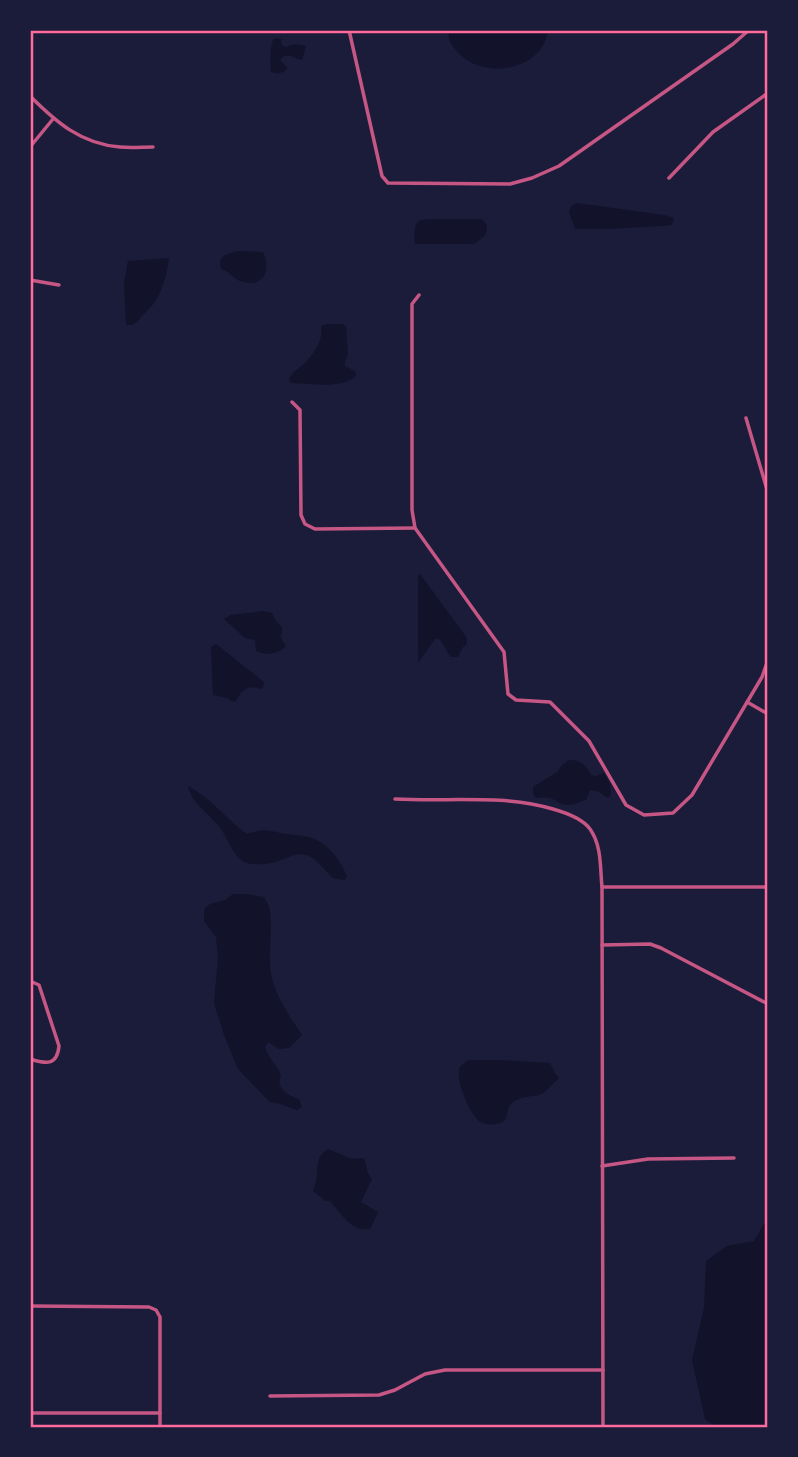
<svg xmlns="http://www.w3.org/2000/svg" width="798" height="1457" viewBox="0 0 798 1457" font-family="Mulish,sans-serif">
	<rect width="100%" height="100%" fill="#1b1b3a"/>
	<!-- water -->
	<g fill="#12122b">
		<path d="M449,30H548C543,72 480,81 456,50C455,49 450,43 450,41C448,37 449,34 449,30Z"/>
		<path d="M276,38L281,39L282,46L287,47C294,43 299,45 306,46L302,60C294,58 288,52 281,58V61L288,68C284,73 277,75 271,72C270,62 270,49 273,40Z"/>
		<polygon points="577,203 664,215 674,218 672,225 664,226 607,229 575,229 569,212 571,206"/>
		<path d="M429,219H482L486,224L487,230L485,236L474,244H415C414,238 413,225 419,221C422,219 426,220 429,219Z"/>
		<path d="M238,251L263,252C272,271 263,289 240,281C233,278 229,271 221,269C218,254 226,255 238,251Z"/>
		<path d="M169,258C166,279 161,299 145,313C138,319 137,326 127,325L126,324L124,283L128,261Z"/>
		<path d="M327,324H343L346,327L348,355L345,362V366L355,371L356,376C340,390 312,383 291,383L289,380C292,371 298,370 305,363C314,354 324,339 321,326Z"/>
		<path d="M420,574L467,638V644L463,647L458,657H451C446,652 445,645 439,639H435L418,663V575Z"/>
		<path d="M263,611L272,613L276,621L282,627V634L280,636L286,646C279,654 266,656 256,651L255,640L245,638L224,619L231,615Z"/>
		<path d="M216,644L264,682L263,688L261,689C248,684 241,690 236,701L233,702L227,698L213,695L211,647Z"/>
		<path d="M569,760C580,760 586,765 591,775L596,776L604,773L610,784L611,795L608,798L597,791L590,790L586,800C581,801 574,805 569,805C557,806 556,794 536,798L533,794V787L557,772L562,765Z"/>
		<path d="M188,786C211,798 227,820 247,834C265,828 268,831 286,834C293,835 301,835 308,837C327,841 340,860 347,876L345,880L333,878C325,871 318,860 309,856C298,851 289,858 278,861C269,864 249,867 241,860C230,851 228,836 217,824C205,810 193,805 188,786Z"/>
		<path d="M233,894H247L264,897L269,906C273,925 269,946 270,966C272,992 288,1014 302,1035L289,1048L279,1049L268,1042L265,1047C268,1058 277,1065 280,1073C282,1079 278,1079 280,1085C283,1093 292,1097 299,1099L302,1107L297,1110L277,1103L270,1102L238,1069L224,1035L214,1003L218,958L216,937L204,921V912L205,908L210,904L225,900Z"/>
		<path d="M468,1060H500L550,1063L556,1075L559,1078C553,1083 546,1093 539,1095C529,1097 522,1096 513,1102C503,1110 512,1123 495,1124C490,1125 484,1124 479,1121C470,1114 454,1078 460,1067C462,1064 466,1062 468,1060Z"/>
		<path d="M328,1149L352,1159L364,1158L368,1173L372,1179L361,1202L378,1212L370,1229C351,1232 342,1214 330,1201H326L313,1191C315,1185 317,1178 317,1171C318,1160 318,1156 328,1149Z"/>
		<polygon points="768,1217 768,1427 716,1427 705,1419 692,1360 704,1308 706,1261 727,1246 754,1241"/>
	</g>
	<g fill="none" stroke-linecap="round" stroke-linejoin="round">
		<!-- minor -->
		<g stroke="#c65784" stroke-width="3.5">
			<polyline points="349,30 382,176 388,183 510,184 532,178 559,166 733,44 749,30"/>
			<path d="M30,96C56,122 81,144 120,147C131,148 142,147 153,147"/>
			<polyline points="30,147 53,119"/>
			<polyline points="669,178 713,132 768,93"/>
			<polyline points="30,280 59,285"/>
			<polyline points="419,295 412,304 412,510 415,528 504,652 508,694 516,700 550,702 589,741 626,805 644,815 673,813 692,795 762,677 768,660"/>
			<polyline points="292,402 300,410 301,515 305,524 315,529 415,528"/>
			<polyline points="746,418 768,493"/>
			<polyline points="747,702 768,714"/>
			<path d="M395,799C433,801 472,798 509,801C531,803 577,811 590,829C602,846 600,868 602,887L603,1427"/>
			<polyline points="602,887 768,887"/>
			<polyline points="602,945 650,944 661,948 768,1004"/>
			<path d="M30,981L39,985L59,1046C57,1066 46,1064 30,1059"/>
			<polyline points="602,1166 648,1159 734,1158"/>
			<polyline points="30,1306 149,1307 156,1310 160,1317 160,1427"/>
			<polyline points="270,1396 379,1395 395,1390 425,1374 445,1370 603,1370"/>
			<polyline points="30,1413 160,1413"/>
		</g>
	</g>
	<!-- border -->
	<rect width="798" height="1457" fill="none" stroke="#1b1b3a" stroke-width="63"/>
	<rect x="32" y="32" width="734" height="1394" fill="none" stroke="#ff6b9d" stroke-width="2.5"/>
</svg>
